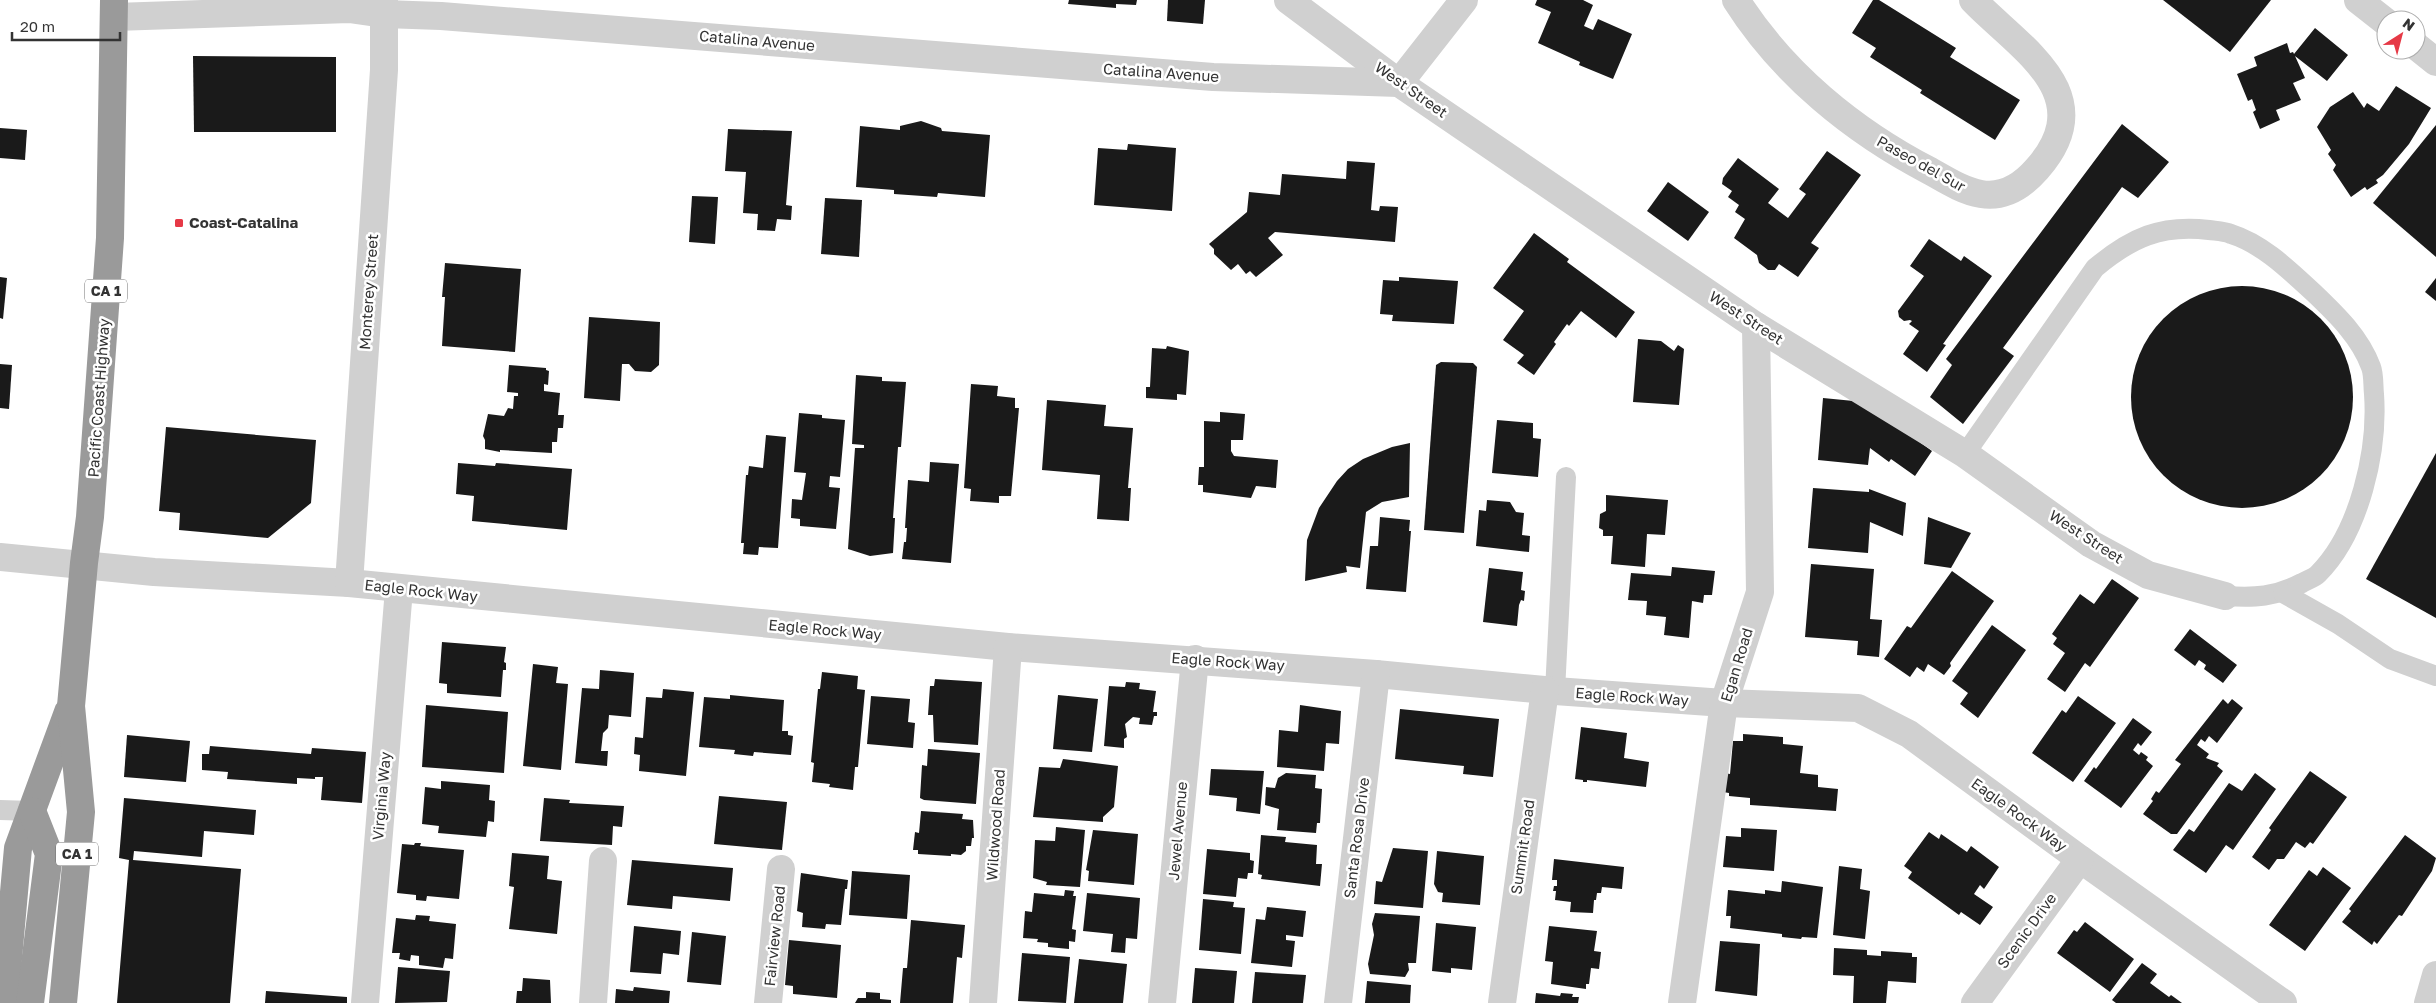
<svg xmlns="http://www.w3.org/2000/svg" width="2436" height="1003" viewBox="0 0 2436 1003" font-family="'Golos Text',sans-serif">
	<rect width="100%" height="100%" fill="#fff"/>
	<!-- building -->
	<g fill="#1a1a1a">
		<polygon points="1069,0 1137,0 1136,5 1116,4 1116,8 1068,4"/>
		<polygon points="1168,0 1205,0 1203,24 1167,21"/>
		<polygon points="1537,0 1583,0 1593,5 1584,26 1593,30 1598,19 1632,34 1613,79 1579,65 1580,62 1538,43 1551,12 1535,5"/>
		<polygon points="1873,0 1879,0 1956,48 1950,57 2020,100 1995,140 1920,93 1922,90 1870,57 1876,48 1852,33"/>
		<polygon points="2163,0 2271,0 2230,52"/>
		<polygon points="2315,28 2348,55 2327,81 2295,56 2305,78 2293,83 2301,100 2276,110 2280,120 2260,129 2253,112 2256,110 2252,99 2248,101 2237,74 2257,66 2254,57 2287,43 2290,53 2293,52 2294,54"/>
		<polygon points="193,56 336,57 336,132 194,132"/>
		<polygon points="2396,86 2431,108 2409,144 2383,175 2376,180 2378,183 2367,190 2365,187 2351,197 2333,170 2336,165 2328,154 2331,150 2317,127 2330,107 2353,92 2364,108 2367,103 2379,111"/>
		<polygon points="921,121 941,128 942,131 990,135 985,197 938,193 937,197 894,194 894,190 856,187 860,126 900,130 900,126"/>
		<polygon points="2122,124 2169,162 2138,198 2122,187 2003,348 2014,356 1963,424 1930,397 1952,365 1946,359"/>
		<polygon points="2436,125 2436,257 2373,203"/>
		<polygon points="0,128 27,130 25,160 0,158"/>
		<polygon points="728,129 792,131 786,205 792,206 791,220 777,219 775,231 757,230 758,214 743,213 746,172 725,171"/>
		<polygon points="1128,144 1176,148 1172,211 1094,205 1098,148 1127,150"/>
		<polygon points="1827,151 1861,175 1811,243 1819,248 1798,277 1779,264 1775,270 1768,270 1759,263 1757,255 1734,238 1745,219 1735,212 1739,205 1728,197 1732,191 1722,184 1723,178 1738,158 1779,189 1768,203 1788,218 1806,194 1799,189"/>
		<polygon points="1347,161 1375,163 1371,210 1379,211 1380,206 1398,207 1395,242 1275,232 1268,238 1283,255 1256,277 1250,271 1246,274 1238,264 1231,270 1214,254 1214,249 1209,244 1247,212 1249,192 1280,195 1282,174 1346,179"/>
		<polygon points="1668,182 1709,212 1688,241 1647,211"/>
		<polygon points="692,196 718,197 715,244 689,242"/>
		<polygon points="825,198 862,200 859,257 821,254"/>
		<polygon points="1534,233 1569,259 1567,262 1635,312 1616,338 1581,311 1569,326 1567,324 1554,342 1556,344 1534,375 1517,363 1524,355 1503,340 1524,311 1493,288"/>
		<polygon points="1929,239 1961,261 1964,256 1992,276 1943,344 1946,345 1927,372 1903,354 1919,331 1909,324 1912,321 1910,320 1904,321 1899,317 1898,311 1924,276 1910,266"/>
		<polygon points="445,263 521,269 515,352 442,346 445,297 442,297"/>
		<polygon points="0,277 7,278 3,319 0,318"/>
		<polygon points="1399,277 1458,281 1454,324 1392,321 1393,315 1380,314 1383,280 1399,281"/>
		<polygon points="2436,278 2436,301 2425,292"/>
		<circle cx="2242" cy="397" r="111"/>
		<polygon points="589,317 660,322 659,365 651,372 635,371 629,364 622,364 620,401 584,398"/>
		<polygon points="1638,339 1661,341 1674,351 1678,345 1684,349 1679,405 1633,402"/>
		<polygon points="1167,346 1189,351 1186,395 1177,394 1177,400 1146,398 1146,387 1150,387 1152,348 1166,349"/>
		<polygon points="1441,362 1473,363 1477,367 1464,533 1424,530 1436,365"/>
		<polygon points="0,364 12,365 9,409 0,408"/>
		<polygon points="509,365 546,368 546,370 549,371 548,385 544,384 544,391 560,393 558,415 564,415 563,428 558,428 557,442 552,442 552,453 500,450 500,452 485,449 485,440 483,436 488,414 504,416 508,408 513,409 514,396 518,396 518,393 507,392"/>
		<polygon points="856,375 882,377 882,381 906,382 901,447 898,447 893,518 895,518 893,553 870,556 848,549 855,448 864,448 864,445 852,444"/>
		<polygon points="971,384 998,386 997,396 1015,398 1015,408 1019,408 1011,496 999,496 999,503 970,501 971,489 964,488"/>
		<polygon points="1823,398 1864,402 1932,451 1915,476 1891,459 1889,462 1870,448 1868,465 1818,460"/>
		<polygon points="1047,400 1106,405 1104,426 1133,428 1128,488 1131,488 1129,521 1097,519 1100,475 1042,470"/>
		<polygon points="1220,412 1245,414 1243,440 1231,440 1231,451 1234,456 1278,460 1276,488 1256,486 1251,498 1203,492 1203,485 1198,485 1199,467 1204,467 1204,421 1220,422"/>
		<polygon points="799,413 822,415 822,418 845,420 840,477 830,476 829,487 840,488 836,529 800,526 800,519 791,518 792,499 802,500 806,473 794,472"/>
		<polygon points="1497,420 1533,423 1533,438 1541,439 1538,477 1492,473"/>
		<polygon points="166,427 316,440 311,503 268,538 179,530 180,513 159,511"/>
		<polygon points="766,435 786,437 778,548 759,547 758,555 743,554 744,543 741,543 746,475 748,475 749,466 763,468"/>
		<polygon points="1410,443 1409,497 1382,502 1366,512 1360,568 1346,566 1347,572 1305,581 1307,540 1319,508 1337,481 1348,469 1363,459 1392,447"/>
		<polygon points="2436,453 2436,618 2366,579"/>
		<polygon points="930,462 959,464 951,563 902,559 904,542 906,542 907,528 905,528 908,480 929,482"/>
		<polygon points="458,463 495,466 496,463 572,469 567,530 472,521 474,496 456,494"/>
		<polygon points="1813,488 1869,492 1869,489 1906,503 1903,536 1870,522 1868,553 1808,548"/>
		<polygon points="1606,495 1668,500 1665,535 1647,534 1645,567 1611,564 1613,536 1603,536 1603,530 1599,528 1600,514 1606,511"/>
		<polygon points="1487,500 1510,502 1516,512 1524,513 1522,535 1530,536 1529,552 1476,546 1479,510 1486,511"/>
		<polygon points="1380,517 1410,520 1409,531 1411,531 1406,592 1366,589 1370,546 1378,546"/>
		<polygon points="1928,517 1971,533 1951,568 1924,564"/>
		<polygon points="1811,564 1874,569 1870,619 1882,620 1879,657 1857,655 1858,641 1805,637"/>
		<polygon points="1672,567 1715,571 1712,595 1704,595 1703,603 1692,601 1689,638 1664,635 1666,617 1646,615 1647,601 1628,600 1631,573 1671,576"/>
		<polygon points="1489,568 1523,572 1521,590 1525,591 1524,601 1521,600 1519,605 1517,626 1483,622"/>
		<polygon points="1952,571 1994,601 1950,663 1951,666 1944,675 1928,664 1924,672 1917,667 1910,677 1884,659 1907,626 1911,628"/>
		<polygon points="2112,579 2139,598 2090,667 2085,663 2065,692 2047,679 2065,653 2053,644 2057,638 2052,634 2080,594 2094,604"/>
		<polygon points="1992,625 2026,650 1978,718 1960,704 1968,693 1952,681"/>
		<polygon points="2190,629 2237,665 2223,683 2204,669 2206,665 2199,660 2195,666 2174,650"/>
		<polygon points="442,642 506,647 504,662 506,663 506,670 503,670 501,697 447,693 447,684 439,683"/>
		<polygon points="533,664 558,667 556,683 568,684 561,770 523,766"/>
		<polygon points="600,670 634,673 631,717 609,715 608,728 603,733 601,751 608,751 607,766 575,763 582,688 599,689"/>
		<polygon points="822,672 858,676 857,689 865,690 858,767 855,767 853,790 829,787 830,784 812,782 814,763 811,762 818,689 820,689"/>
		<polygon points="935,679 982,682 978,745 934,742 933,715 928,715 930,686 934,686"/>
		<polygon points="1126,682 1140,683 1139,689 1156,691 1153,712 1157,712 1157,716 1154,716 1152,725 1139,724 1140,718 1133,717 1125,724 1127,737 1124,739 1124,748 1104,746 1109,686 1125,687"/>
		<polygon points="663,689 694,692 686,776 639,771 640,755 634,754 635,737 643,738 646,697 662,698"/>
		<polygon points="730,695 784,700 782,731 788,731 788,735 793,736 791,755 754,752 753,756 734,754 735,750 699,747 704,697 730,699"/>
		<polygon points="1058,695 1098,699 1092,752 1053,749"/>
		<polygon points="871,696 910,699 908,722 915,723 913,748 867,744"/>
		<polygon points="2078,696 2116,723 2073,782 2032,753 2062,710 2066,713"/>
		<polygon points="2223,699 2228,704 2232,699 2243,708 2217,743 2209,736 2205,742 2201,739 2197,745 2209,754 2206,758 2219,763 2217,766 2223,771 2177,834 2171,834 2143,814 2153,801 2151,799 2156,791 2159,793 2181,764 2175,760"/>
		<polygon points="426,705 508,712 504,773 422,767"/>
		<polygon points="1300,705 1341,711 1339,744 1326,743 1324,771 1277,767 1279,730 1298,732"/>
		<polygon points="1400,709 1499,719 1493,777 1463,774 1464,766 1395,759"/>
		<polygon points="2133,718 2152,732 2141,746 2138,743 2133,750 2139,755 2141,752 2148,757 2146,760 2153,766 2121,808 2084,781 2094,767 2096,769"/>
		<polygon points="1581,727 1627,733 1624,758 1649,762 1646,787 1587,780 1587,782 1583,782 1583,780 1575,779"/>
		<polygon points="1743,734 1783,737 1783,744 1803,746 1800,773 1818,775 1818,787 1838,789 1836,811 1750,805 1750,798 1729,796 1729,793 1723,792 1725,773 1730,774 1733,741 1743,741"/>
		<polygon points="127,735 190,741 186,782 124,777"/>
		<polygon points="210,746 311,754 312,748 366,752 362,803 321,800 323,777 315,777 315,779 297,778 297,784 227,779 228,772 202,770 202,754 209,754"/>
		<polygon points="928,749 980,753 976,804 924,800 920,798 922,765 927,766"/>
		<polygon points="1063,759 1118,766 1114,807 1103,817 1103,822 1033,817 1039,767 1060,768"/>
		<polygon points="1211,769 1264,771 1260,814 1236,811 1237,798 1209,795"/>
		<polygon points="2310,771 2347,797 2313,844 2310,842 2305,848 2296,842 2284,859 2277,859 2269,870 2252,857 2271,830 2269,828"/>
		<polygon points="1286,773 1316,775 1315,788 1322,789 1320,823 1317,823 1316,833 1277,830 1279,809 1265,805 1266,787 1275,788 1278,778"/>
		<polygon points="2255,773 2276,789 2233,850 2226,845 2206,873 2173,850 2189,829 2194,832 2229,783 2242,791"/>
		<polygon points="441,781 490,785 489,800 495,801 494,822 488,821 486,837 438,833 439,826 422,824 425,787 441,789"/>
		<polygon points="719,796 787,802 782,850 714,844"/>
		<polygon points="124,798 256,810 254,835 204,831 202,857 134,851 133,860 241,869 230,1003 117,1003 129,860 119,858"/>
		<polygon points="544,798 570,800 569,803 624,806 622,827 613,826 612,845 540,841"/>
		<polygon points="921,811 963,814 962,819 973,820 974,838 972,838 971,846 966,846 966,851 961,855 951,854 951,856 918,854 918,850 913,850 915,832 919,833"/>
		<polygon points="1056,827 1085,830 1080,887 1046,885 1047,882 1033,878 1035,840 1055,841"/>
		<polygon points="1741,828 1777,830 1774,871 1723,867 1726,836 1741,837"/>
		<polygon points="1093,830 1138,834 1134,885 1088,881 1089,871 1086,870"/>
		<polygon points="1929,832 1939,839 1941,834 1967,852 1971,846 1999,867 1984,889 1980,885 1974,894 1993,907 1980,925 1961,912 1959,915 1908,878 1912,872 1904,866"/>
		<polygon points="1261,835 1286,837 1285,842 1317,845 1316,864 1322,864 1320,886 1261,879 1262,875 1258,874"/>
		<polygon points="2405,835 2436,858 2432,871 2402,916 2399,915 2377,944 2374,941 2372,945 2342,922 2351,911 2349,909"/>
		<polygon points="415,843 421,843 420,846 464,850 459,899 427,896 426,901 416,900 416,895 397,893 402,844 414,845"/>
		<polygon points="1393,848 1428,851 1423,908 1374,904 1376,881 1382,882"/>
		<polygon points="1207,849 1250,853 1250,860 1254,861 1253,873 1248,873 1247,879 1238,878 1236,897 1203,894"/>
		<polygon points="1437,851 1484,856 1480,905 1442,902 1443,893 1438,892 1434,884"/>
		<polygon points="512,853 549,856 547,879 562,881 557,934 509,929 514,887 509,886"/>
		<polygon points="1554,859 1624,867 1622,889 1602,887 1601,893 1597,893 1596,900 1594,900 1593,913 1570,912 1571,902 1555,900 1556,891 1553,891 1554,886 1557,886 1557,880 1552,880"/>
		<polygon points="632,860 733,868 730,901 673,896 672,909 627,905"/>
		<polygon points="1839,866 1862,869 1860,889 1870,891 1865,939 1833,935"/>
		<polygon points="2323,867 2351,888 2305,951 2269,925 2309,870 2317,876"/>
		<polygon points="852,871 910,875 907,919 849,915"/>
		<polygon points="801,873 848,880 847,889 845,889 841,925 826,924 825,929 802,927 803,913 797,911"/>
		<polygon points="1782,881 1823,887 1817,938 1802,937 1801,939 1782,937 1782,934 1730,928 1731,916 1726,916 1728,890 1765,894 1765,890 1781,892"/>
		<polygon points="1065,890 1074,891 1073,896 1076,896 1072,929 1076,930 1075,942 1069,941 1069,949 1048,947 1048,943 1037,942 1038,939 1023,938 1025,911 1032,912 1034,893 1064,896"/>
		<polygon points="1087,893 1140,898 1137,939 1126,938 1125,953 1111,952 1113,934 1083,931"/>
		<polygon points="1203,899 1234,902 1233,907 1245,908 1241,954 1199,950"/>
		<polygon points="1267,907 1306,911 1303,937 1286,935 1286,940 1295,941 1292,967 1251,963 1256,919 1265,920"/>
		<polygon points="1375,913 1420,916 1416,963 1408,963 1409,970 1405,977 1370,974 1368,964 1374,935 1372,924"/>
		<polygon points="416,915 430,916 429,921 456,924 453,959 445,958 443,968 419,965 419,956 411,955 410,961 399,959 400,953 392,953 396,918 415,920"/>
		<polygon points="911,920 965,925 962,958 957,957 953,1003 900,1003 903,968 907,968"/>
		<polygon points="2085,922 2134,959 2110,992 2057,953 2074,930 2077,932"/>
		<polygon points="1436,923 1476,927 1472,970 1451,968 1451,973 1432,971"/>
		<polygon points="634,926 681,931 679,955 663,953 661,974 630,972"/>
		<polygon points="1549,926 1597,931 1594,951 1601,952 1599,969 1591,968 1589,984 1586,984 1586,989 1551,984 1553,962 1545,961"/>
		<polygon points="692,932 726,936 721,985 687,982"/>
		<polygon points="789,940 841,945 837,998 793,994 793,986 785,985"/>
		<polygon points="1720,941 1760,944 1757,996 1715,991"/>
		<polygon points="1834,948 1867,950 1867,955 1881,956 1881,951 1912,953 1912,957 1917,957 1916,983 1888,981 1886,1003 1853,1003 1854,976 1833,975"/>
		<polygon points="1022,953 1070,957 1066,1003 1018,1001"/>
		<polygon points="1079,959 1127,964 1123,1003 1074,1003"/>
		<polygon points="2142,963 2157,974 2150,983 2169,997 2171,995 2182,1003 2116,1003 2112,1000"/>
		<polygon points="398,967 450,971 447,1002 395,1003"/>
		<polygon points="1195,968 1237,971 1234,1003 1192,1003"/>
		<polygon points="1255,972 1306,975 1303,1003 1252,1003"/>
		<polygon points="523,978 550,980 551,1003 516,1003 517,991 522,991"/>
		<polygon points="1367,981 1411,985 1410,1003 1365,1003"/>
		<polygon points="634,987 670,991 669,1003 615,1003 616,989 633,991"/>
		<polygon points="266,991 347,997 347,1003 265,1003"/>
		<polygon points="866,992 880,993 880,999 891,1000 891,1003 855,1003 858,998 866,998"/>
		<polygon points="1536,993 1560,996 1561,993 1573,994 1572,997 1579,997 1578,1003 1535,1003"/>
	</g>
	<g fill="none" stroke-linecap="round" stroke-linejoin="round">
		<!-- lane -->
		<g stroke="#d0d0d0" stroke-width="20">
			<path d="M1965,454L2095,268C2131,238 2161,224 2209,230C2216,231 2224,231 2231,234C2263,244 2290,271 2314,293C2336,314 2360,337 2371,367C2374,375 2373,385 2374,394C2378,450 2360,532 2318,574C2314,578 2307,580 2302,583C2275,597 2255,598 2225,596"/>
			<polyline points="2283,593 2338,624 2390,659 2436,676"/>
			<polyline points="1555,691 1566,477"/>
			<polyline points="0,810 32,811"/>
		</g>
		<!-- street -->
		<g stroke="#d0d0d0" stroke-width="28">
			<polyline points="1288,0 1399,83 1756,326 1965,454 2091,544 2148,575 2225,596"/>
			<path d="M1736,0C1783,74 1853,131 1930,171C1946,180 1963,191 1981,194C2004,198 2023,185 2037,169C2103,94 2019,48 1973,0"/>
			<polyline points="2358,0 2386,22"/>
			<polyline points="115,17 349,9 384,14 441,16 1213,77 1399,83 1464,0"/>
			<polyline points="2416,46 2436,62"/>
			<polyline points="0,557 154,572 349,583 1008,647 1376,674 1555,691 1724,703 1858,708 1909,734 2080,859 2283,1003"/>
			<polyline points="349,583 384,70 384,0"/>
			<polyline points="365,1003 399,589"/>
			<polyline points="593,1003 603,861"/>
			<polyline points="768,1003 781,869"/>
			<polyline points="983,1003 1008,647"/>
			<polyline points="1162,1003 1195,659"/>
			<polyline points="1338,1003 1376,674"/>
			<polyline points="1502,1003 1545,690"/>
			<polyline points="1682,1003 1724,703 1760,592 1756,326"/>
			<polyline points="1975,1003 2080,859"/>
			<polyline points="2428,1003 2436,975"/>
		</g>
		<!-- highway -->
		<g stroke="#9a9a9a" stroke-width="28">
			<polyline points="4,1003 18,848 68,712"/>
			<polyline points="30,1003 49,854 32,811"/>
			<polyline points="63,1003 81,812 71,706 84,563 90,517 110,238 114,0"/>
		</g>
	</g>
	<!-- markers -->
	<rect fill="#e63946" stroke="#fff" stroke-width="2" x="174" y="218" width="10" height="10" rx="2.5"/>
	<g text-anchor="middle" stroke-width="5" stroke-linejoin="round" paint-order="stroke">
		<!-- shield labels -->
		<g fill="#fff" stroke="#707070" stroke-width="1">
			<rect x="85" y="279.5" width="42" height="23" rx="4"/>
			<rect x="56" y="842.5" width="42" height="23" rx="4"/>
		</g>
		<g font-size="14" font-weight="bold" fill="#333">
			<text x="106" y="296">CA 1</text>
			<text x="77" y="859">CA 1</text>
		</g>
		<!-- street labels -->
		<g font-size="15" fill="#333" stroke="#fff">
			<text transform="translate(757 41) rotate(5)" y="5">Catalina Avenue</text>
			<text transform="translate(1161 73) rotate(4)" y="5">Catalina Avenue</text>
			<text transform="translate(1411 90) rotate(35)" y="5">West Street</text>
			<text transform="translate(1921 164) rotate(29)" y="5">Paseo del Sur</text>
			<text transform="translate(369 292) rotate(-86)" y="5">Monterey Street</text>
			<text transform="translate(1746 318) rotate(33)" y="5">West Street</text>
			<text transform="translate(99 398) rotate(-86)" y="5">Pacific Coast Highway</text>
			<text transform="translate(2086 537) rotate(33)" y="5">West Street</text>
			<text transform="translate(421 591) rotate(6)" y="5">Eagle Rock Way</text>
			<text transform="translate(825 630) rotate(5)" y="5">Eagle Rock Way</text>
			<text transform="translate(1228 662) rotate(4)" y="5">Eagle Rock Way</text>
			<text transform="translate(1737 665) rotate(-73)" y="5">Egan Road</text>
			<text transform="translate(1632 697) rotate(4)" y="5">Eagle Rock Way</text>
			<text transform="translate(382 796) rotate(-85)" y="5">Virginia Way</text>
			<text transform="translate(2019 815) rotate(36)" y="5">Eagle Rock Way</text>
			<text transform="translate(996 825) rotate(-86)" y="5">Wildwood Road</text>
			<text transform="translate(1178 831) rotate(-85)" y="5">Jewel Avenue</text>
			<text transform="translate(1357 838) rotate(-83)" y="5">Santa Rosa Drive</text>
			<text transform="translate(1523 847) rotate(-82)" y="5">Summit Road</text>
			<text transform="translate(2027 931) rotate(-54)" y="5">Scenic Drive</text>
			<text transform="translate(775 936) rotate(-84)" y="5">Fairview Road</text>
		</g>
		<!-- poi labels -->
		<g font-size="15" font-weight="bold" fill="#333" stroke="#fff" text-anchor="start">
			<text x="189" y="228">Coast-Catalina</text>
		</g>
	</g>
	<!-- north arrow -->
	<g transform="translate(2401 35) rotate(36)"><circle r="24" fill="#ffffff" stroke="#adadad"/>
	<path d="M0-4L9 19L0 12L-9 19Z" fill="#e63946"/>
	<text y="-8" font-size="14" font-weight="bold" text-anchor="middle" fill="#333333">N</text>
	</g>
	<!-- scale -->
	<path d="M12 32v8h108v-8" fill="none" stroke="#333333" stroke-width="2.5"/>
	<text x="20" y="32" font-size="15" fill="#333333" stroke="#ffffff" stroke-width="4" paint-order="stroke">20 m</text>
</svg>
